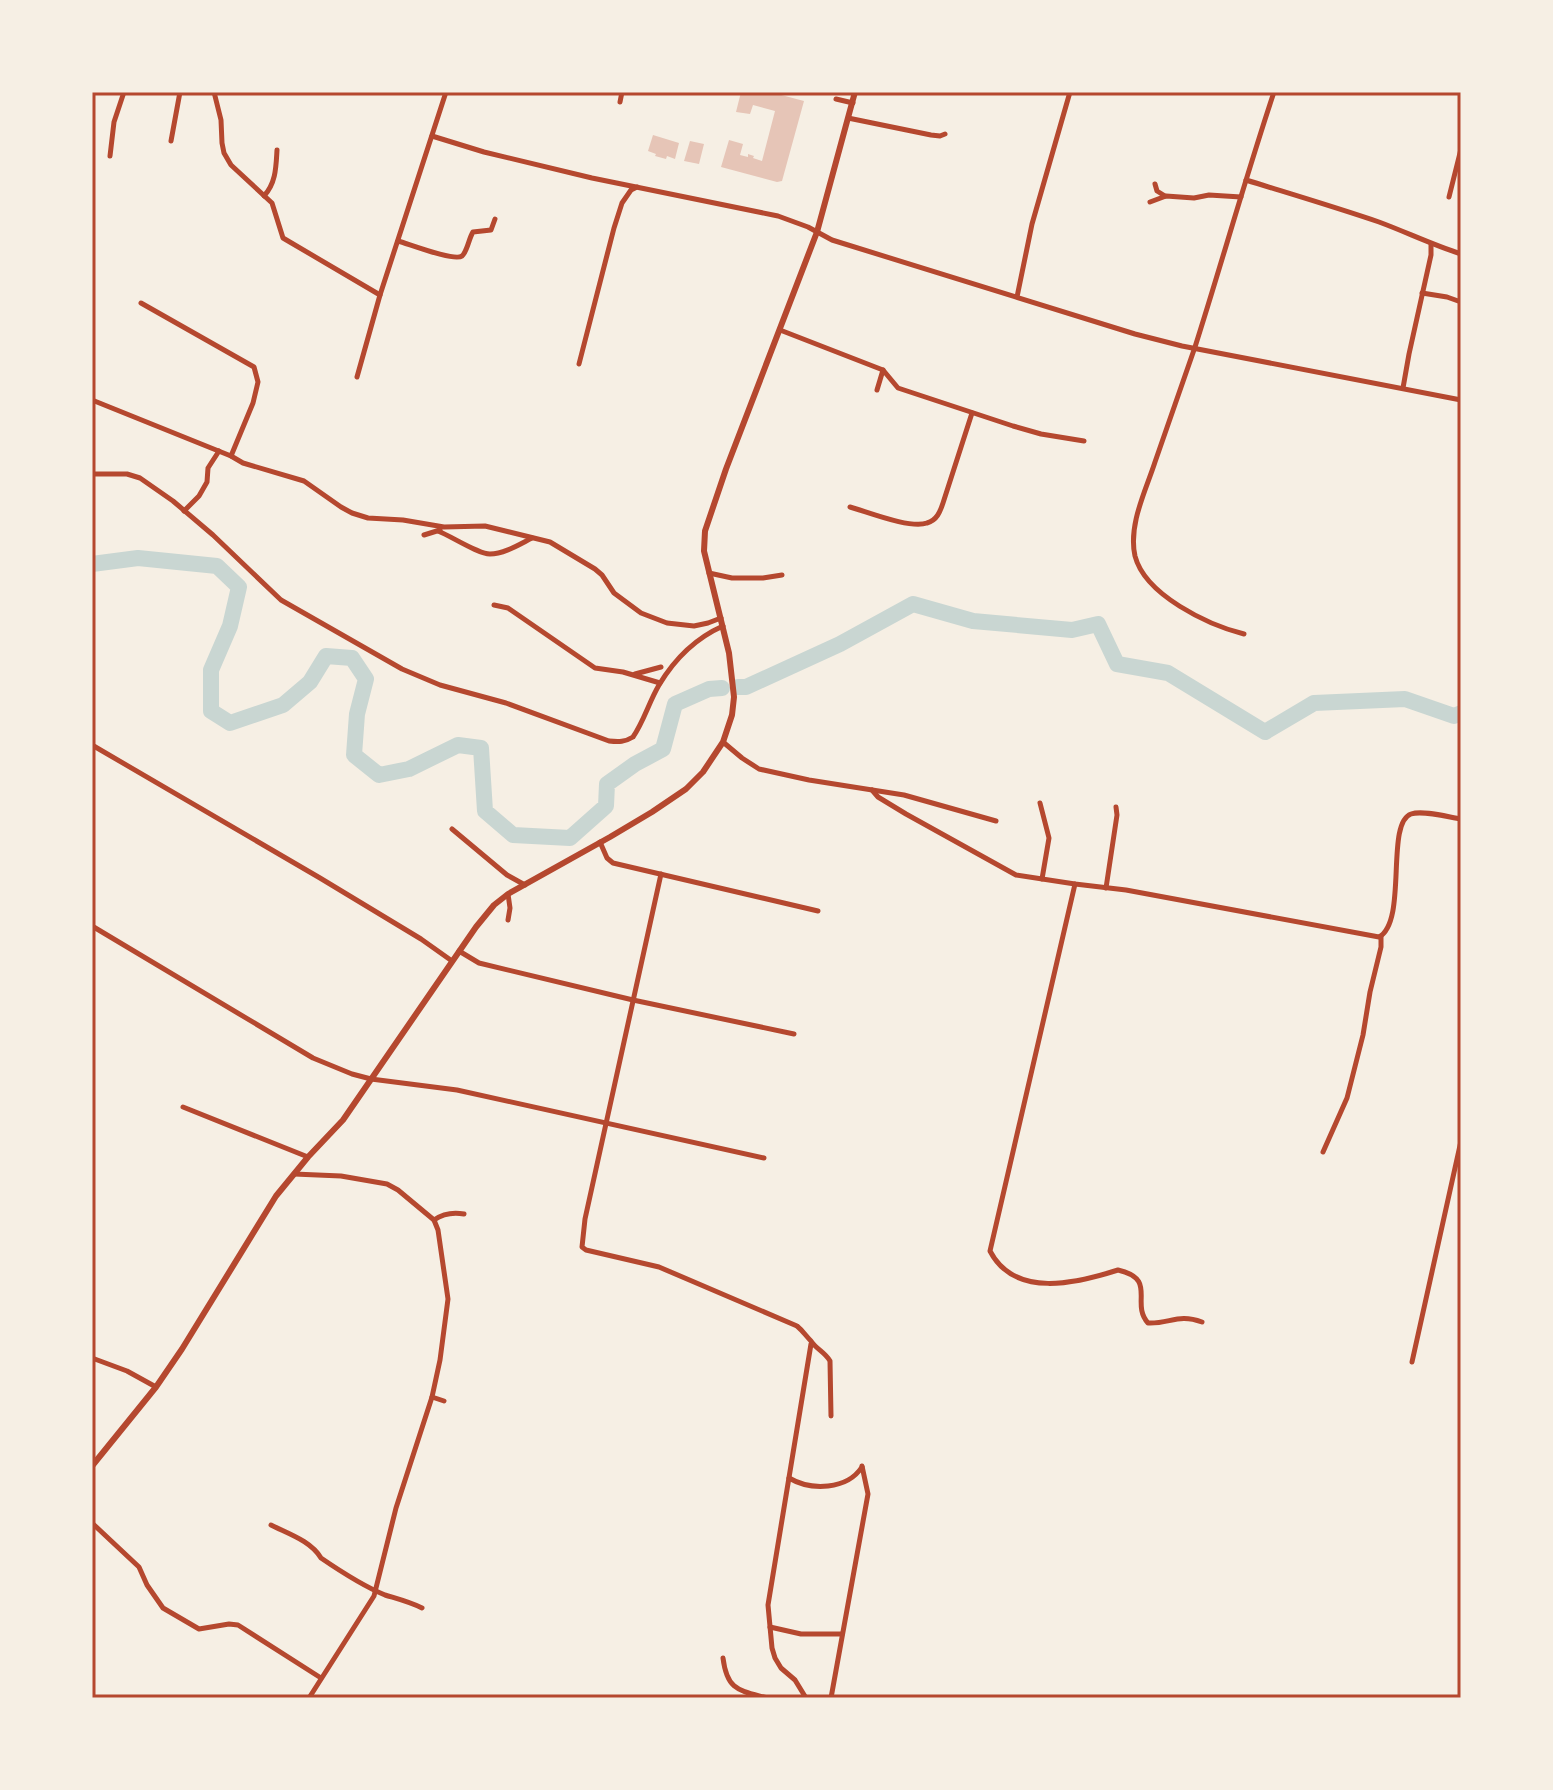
<svg xmlns="http://www.w3.org/2000/svg" width="1553" height="1790" viewBox="0 0 1553 1790" font-family="'Alegreya Sans',sans-serif">
	<rect width="100%" height="100%" fill="#f6efe4"/>
	<g fill="none" stroke-linecap="round" stroke-linejoin="round">
		<!-- river -->
		<g stroke="#c9d6d2" stroke-width="16">
			<polyline points="92,564 138,558 217,566 239,587 230,626 211,670 211,711 230,723 283,705 310,682 326,656 352,658 366,679 357,714 354,755 379,775 409,769 458,745 481,748 485,811 513,835 570,838 606,806 607,784 635,764 663,749 675,704 709,689 722,688"/>
			<polyline points="738,687 746,687 840,644 913,604 973,621 1072,630 1098,624 1117,664 1168,673 1265,732 1314,703 1405,699 1454,716 1461,713"/>
		</g>
	</g>
	<!-- building -->
	<g fill="#e6c5b7">
		<polygon points="741,92 770,92 804,101 782,181 777,182 721,167 729,140 743,144 740,155 748,157 748,154 754,156 753,158 762,161 775,111 753,105 750,114 736,112"/>
		<polygon points="653,135 679,143 675,159 667,156 666,159 655,156 656,154 648,151"/>
		<polygon points="690,141 704,144 699,164 684,161"/>
	</g>
	<g fill="none" stroke-linecap="round" stroke-linejoin="round">
		<!-- minor -->
		<g stroke="#b5482f" stroke-width="5">
			<polyline points="214,92 221,120 222,143 224,153 231,165 272,203 283,238 380,295"/>
			<polyline points="836,99 853,103"/>
			<polyline points="620,102 622,92"/>
			<polyline points="848,118 931,135 940,136 945,134"/>
			<polyline points="432,136 484,152 592,178 778,216 808,227 832,240 1135,334 1182,346 1461,400"/>
			<polyline points="171,141 180,92"/>
			<polyline points="110,156 114,122 124,92"/>
			<path d="M1246,180C1291,194 1335,207 1379,222C1406,232 1433,245 1461,254"/>
			<polyline points="1155,184 1157,191 1165,196"/>
			<path d="M264,196C276,183 276,167 277,150"/>
			<polyline points="1449,197 1461,149"/>
			<polyline points="1150,202 1166,196 1194,198 1209,195 1241,197"/>
			<path d="M398,241C409,244 455,262 462,256C467,252 469,238 473,232L491,230L495,219"/>
			<polyline points="1422,293 1447,297 1461,302"/>
			<polyline points="1017,297 1032,224 1070,92"/>
			<polyline points="141,303 254,367 258,382 253,403 231,456"/>
			<polyline points="780,330 883,370 898,388 1013,426 1041,434 1084,441"/>
			<polyline points="579,364 614,228 622,203 631,190 637,187"/>
			<polyline points="357,377 380,295 446,92"/>
			<polyline points="1403,388 1409,354 1431,255 1431,244"/>
			<polyline points="877,390 883,370"/>
			<polyline points="92,400 231,456 243,463 304,481 341,507 352,513 368,518 403,520 444,527 485,526 550,542 595,569 602,575 614,593 641,613 667,623 694,626 708,623 721,618"/>
			<path d="M92,474H127L140,478L173,501L213,535L281,600L402,669L440,685L506,703L609,741C619,742 625,742 633,737C644,721 649,702 659,685C674,660 696,638 723,626"/>
			<path d="M850,507C868,512 910,529 927,523C937,520 940,512 943,503L972,413"/>
			<polyline points="184,511 199,496 207,482 208,468 219,451"/>
			<path d="M438,531C451,536 478,554 490,554C504,554 520,544 532,538"/>
			<polyline points="424,535 440,530"/>
			<polyline points="709,573 732,578 763,578 782,575"/>
			<polyline points="494,605 508,608 595,668 623,672 660,683"/>
			<path d="M1244,634C1208,625 1145,595 1135,556C1128,525 1146,490 1155,462C1168,424 1182,385 1195,347C1222,262 1246,176 1274,92"/>
			<polyline points="635,674 661,667"/>
			<polyline points="723,742 742,758 759,769 809,780 904,795 996,821"/>
			<polyline points="92,745 320,878 421,939 452,961"/>
			<path d="M872,790L878,797L906,814L1016,875L1075,884L1126,890L1379,937C1408,921 1385,823 1411,814C1423,810 1448,817 1461,819"/>
			<polyline points="1040,803 1049,838 1042,879"/>
			<polyline points="452,829 507,875 525,885"/>
			<polyline points="600,842 607,858 613,863 818,911"/>
			<path d="M661,874L585,1219L582,1247L586,1250L659,1267L797,1326C803,1331 806,1336 811,1341C816,1349 825,1352 830,1361L831,1416"/>
			<path d="M1075,884L990,1251C1015,1299 1077,1283 1118,1270C1158,1279 1130,1303 1148,1323C1170,1324 1178,1313 1202,1322"/>
			<polyline points="1106,888 1117,815 1116,807"/>
			<polyline points="508,894 510,908 508,920"/>
			<polyline points="92,926 313,1058 352,1074 371,1079 457,1090 764,1158"/>
			<polyline points="459,951 479,963 633,1000 794,1034"/>
			<polyline points="183,1107 308,1157"/>
			<polyline points="1323,1152 1347,1098 1363,1035 1370,992 1381,947 1381,936"/>
			<polyline points="294,1174 341,1176 387,1184 398,1190 434,1220 438,1230 448,1299 440,1360 432,1397 396,1508 374,1596 309,1698"/>
			<path d="M434,1220C444,1213 453,1212 464,1214"/>
			<polyline points="92,1358 127,1371 156,1387"/>
			<polyline points="1412,1362 1461,1141"/>
			<polyline points="432,1397 444,1401"/>
			<path d="M789,1478C811,1491 847,1490 862,1467"/>
			<polyline points="92,1523 139,1567 147,1585 163,1608 199,1629 229,1624 238,1625 321,1678"/>
			<path d="M271,1525C289,1534 311,1541 321,1558C340,1571 363,1586 385,1595C398,1599 410,1602 422,1608"/>
			<polyline points="770,1627 801,1634 842,1634"/>
			<path d="M723,1658C727,1690 738,1690 767,1698"/>
			<polyline points="806,1698 795,1680 781,1668 775,1658 772,1648 768,1605 811,1344"/>
			<polyline points="831,1698 868,1494 862,1466"/>
		</g>
		<!-- tertiary -->
		<polyline stroke="#b5482f" stroke-width="6" points="92,1466 156,1387 182,1349 276,1196 308,1157 343,1120 476,927 494,905 508,894 610,837 652,812 686,789 703,772 723,742 732,715 734,697 729,653 704,551 705,531 726,469 817,232 855,92"/>
	</g>
	<!-- border -->
	<rect width="1553" height="1790" fill="none" stroke="#f6efe4" stroke-width="188"/>
	<rect x="94" y="94" width="1365" height="1602" fill="none" stroke="#b5482f" stroke-width="3"/>
</svg>
